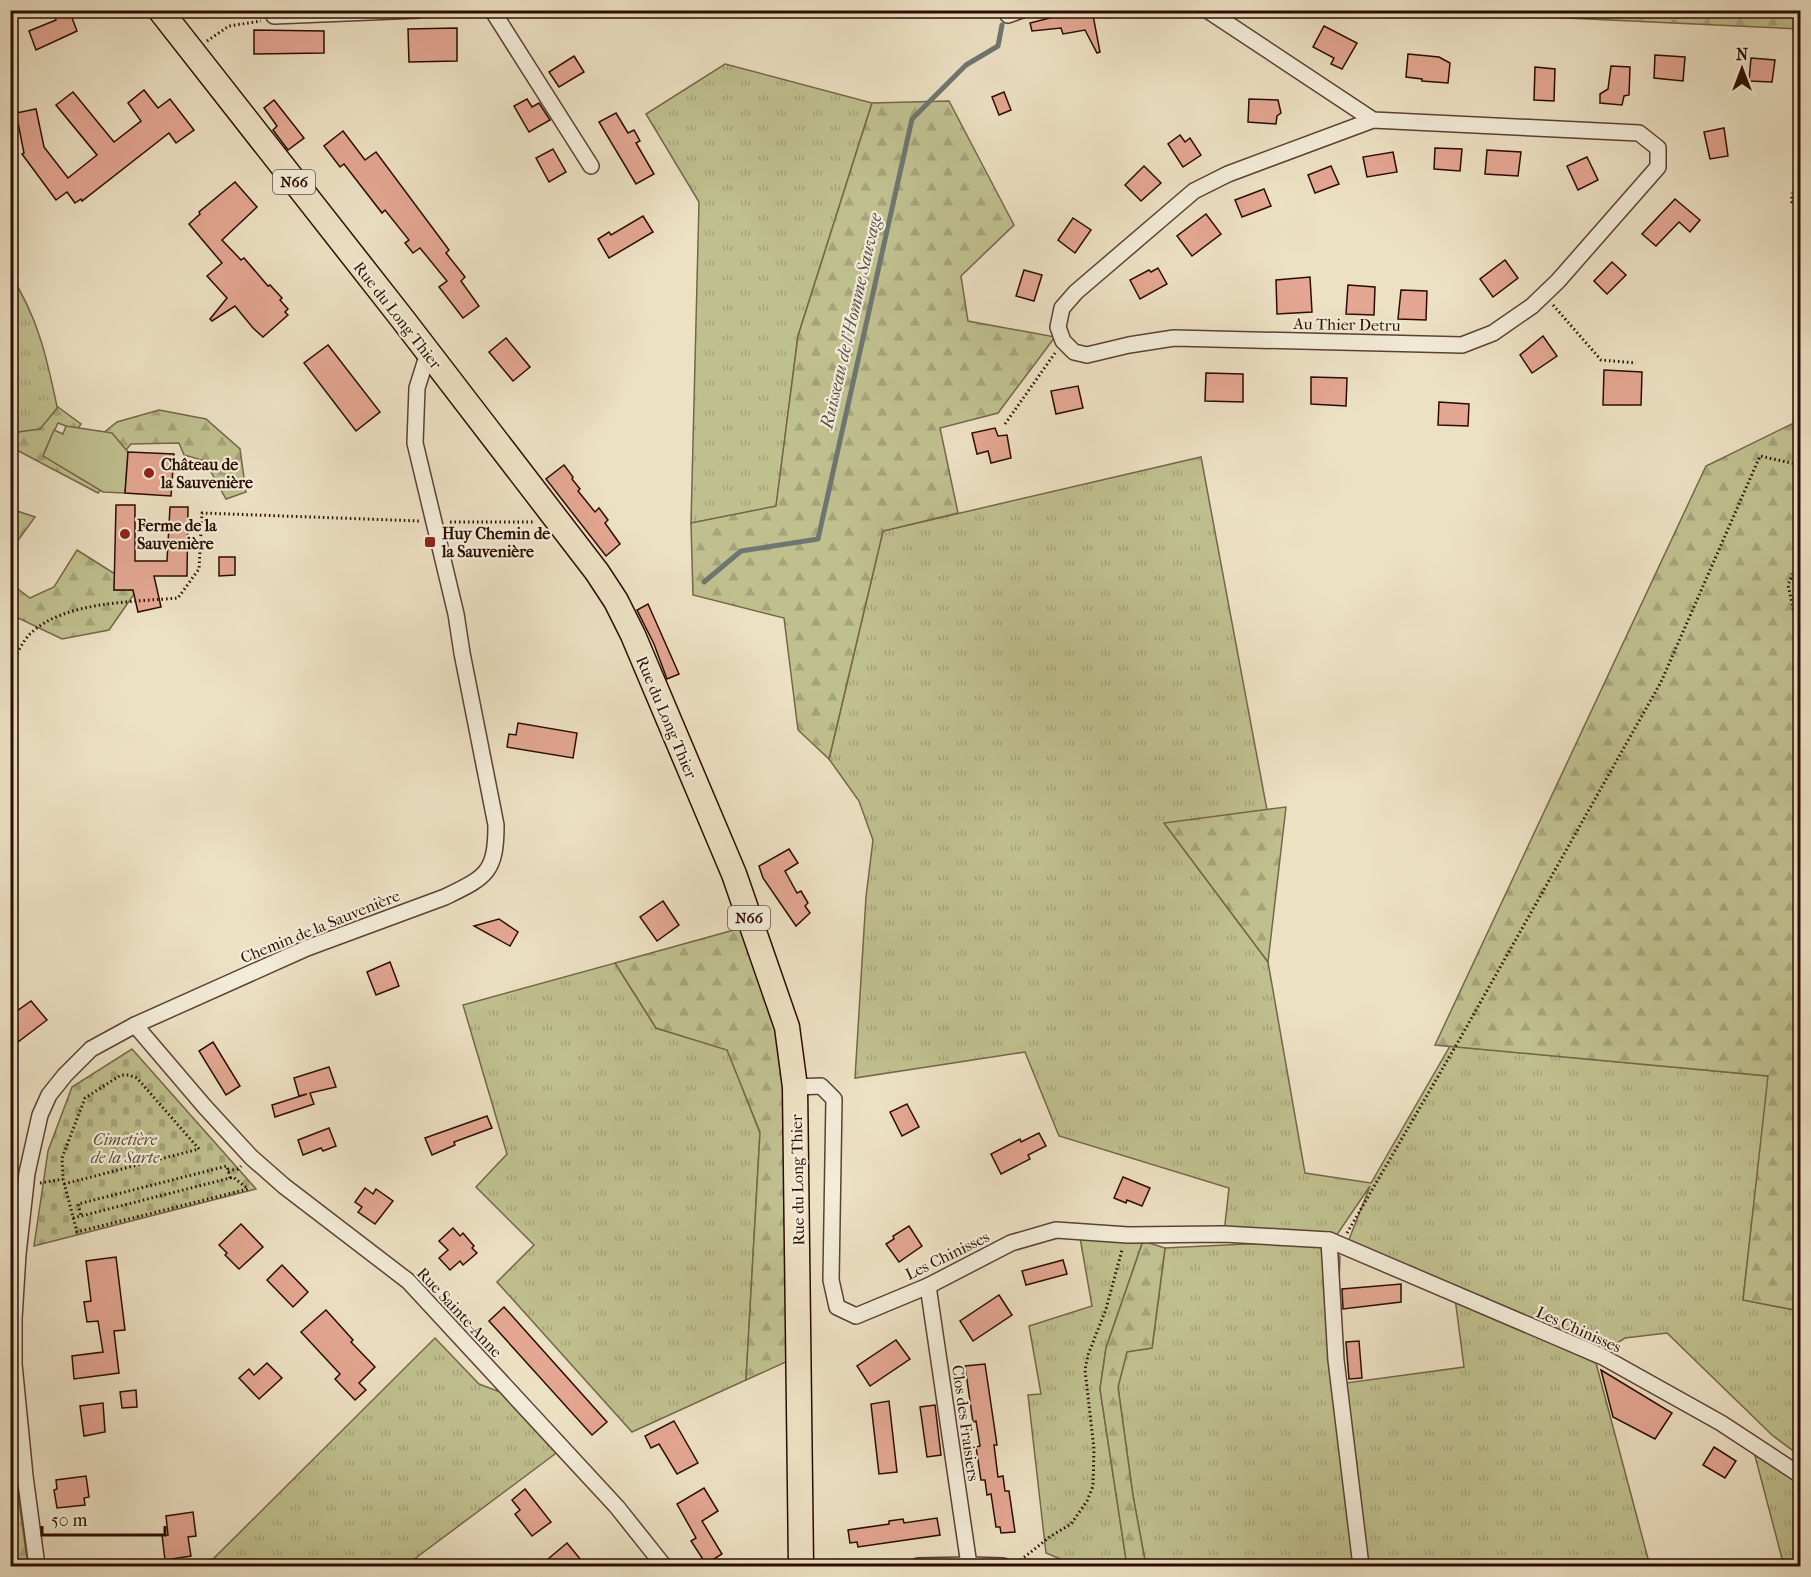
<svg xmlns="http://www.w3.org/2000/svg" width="1811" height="1577" viewBox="0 0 1811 1577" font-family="'IM FELL French Canon',serif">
	<defs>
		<pattern id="grass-tufts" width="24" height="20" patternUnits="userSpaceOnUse" patternTransform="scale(1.5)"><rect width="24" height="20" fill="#c0c08f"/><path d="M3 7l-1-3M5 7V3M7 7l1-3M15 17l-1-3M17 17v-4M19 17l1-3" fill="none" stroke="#a5a47a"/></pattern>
		<pattern id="forest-firs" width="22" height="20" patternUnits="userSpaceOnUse" patternTransform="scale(1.5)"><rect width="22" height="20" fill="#c0c08f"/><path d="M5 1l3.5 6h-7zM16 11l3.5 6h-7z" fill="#a5a47a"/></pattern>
		<pattern id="cemetery-stones" width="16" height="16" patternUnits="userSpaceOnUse" patternTransform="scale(1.5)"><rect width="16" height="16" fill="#c0c08f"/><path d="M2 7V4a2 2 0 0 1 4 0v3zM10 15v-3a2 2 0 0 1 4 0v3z" fill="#a5a47a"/></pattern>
	</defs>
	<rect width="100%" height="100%" fill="#ede1c4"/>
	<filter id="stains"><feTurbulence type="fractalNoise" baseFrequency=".00333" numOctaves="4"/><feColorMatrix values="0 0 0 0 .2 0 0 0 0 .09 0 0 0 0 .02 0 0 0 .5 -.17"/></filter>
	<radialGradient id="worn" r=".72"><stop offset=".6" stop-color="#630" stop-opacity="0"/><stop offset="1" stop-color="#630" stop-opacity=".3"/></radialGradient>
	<!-- grass -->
	<g fill="url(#grass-tufts)" stroke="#766648" stroke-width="1.5">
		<polygon points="725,64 872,103 798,336 776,507 691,523 699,202 646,114"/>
		<path d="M10,274C39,319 47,359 58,411L40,429L11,437Z"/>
		<polygon points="1201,457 1267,810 1165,824 1268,962 1305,1173 1371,1183 1450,1046 1769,1076 1743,1300 1800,1311 1800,1456 1772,1435 1667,1333 1625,1338 1603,1352 1348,1242 1370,1186 1336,1236 1224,1233 1229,1188 1059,1136 1025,1052 855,1078 866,897 873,840 859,801 829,759 883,531"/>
		<polygon points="615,963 656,1028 727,1049 760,1133 746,1380 632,1432 497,1282 534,1245 476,1187 507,1154 463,1005"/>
		<polygon points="1080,1238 1143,1241 1106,1348 1100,1389 1127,1566 1065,1566 1063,1560 1046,1553 1028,1395 1041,1394 1029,1326 1092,1306"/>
		<polygon points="1329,1240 1340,1257 1336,1360 1339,1384 1464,1367 1455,1298 1596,1363 1650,1566 1146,1566 1133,1496 1118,1387 1127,1351 1152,1348 1165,1248"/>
		<polygon points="435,1338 479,1384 516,1398 563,1448 405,1566 206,1566"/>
		<polygon points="1754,1452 1800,1482 1800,1566 1784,1566"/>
	</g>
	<!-- forest -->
	<g fill="url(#forest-firs)" stroke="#766648" stroke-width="1.5">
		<polygon points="1800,10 1800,29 1415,11 1415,10"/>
		<polygon points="949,101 1014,225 961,276 968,321 1055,337 998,413 940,428 958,513 883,531 829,759 798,730 784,618 693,595 691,523 776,506 798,336 872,103"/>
		<polygon points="58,407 81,424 75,433 66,426 58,423 44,453 104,486 98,493 11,447 11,433 40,429"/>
		<polygon points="159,410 206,419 240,449 246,492 226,499 205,461 184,455 179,443 131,444 120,457 96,439 117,422"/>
		<polygon points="1800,420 1800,1311 1743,1300 1768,1076 1435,1045 1706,466"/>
		<polygon points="11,509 35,517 11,550 10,509"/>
		<polygon points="77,550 115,574 114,590 137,590 109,630 62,639 12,615 11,617 11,584 30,598 54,587"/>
		<polygon points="1286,807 1268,962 1164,823"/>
		<polygon points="752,925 787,1027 799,1356 746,1380 760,1132 727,1050 656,1028 615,963"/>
		<polygon points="1143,1241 1165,1248 1152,1348 1127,1352 1118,1387 1133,1496 1146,1566 1127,1566 1100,1389 1106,1348"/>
		<polygon points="10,1434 12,1451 28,1566 11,1566"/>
	</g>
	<!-- cemetery -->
	<polygon fill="url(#cemetery-stones)" stroke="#766648" stroke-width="1.5" points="132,1049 256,1189 34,1246 48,1151 72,1087"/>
	<!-- garden -->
	<polygon fill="#c0c08f" stroke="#766648" stroke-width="1.5" points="66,426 112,433 128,452 125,493 103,492 43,456 54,430 63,434"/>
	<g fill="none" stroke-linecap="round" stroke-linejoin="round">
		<!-- stream -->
		<polyline stroke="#6e7671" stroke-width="5" points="704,582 741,551 818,539 912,119 966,65 998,46 1002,25"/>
	</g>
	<!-- building -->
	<g fill="#e4a793" stroke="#2b0c01" stroke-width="1.5">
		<polygon points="52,10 69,10 77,31 36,50 29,31 56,20"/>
		<polygon points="1081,10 1092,10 1100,52 1097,53 1085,30 1063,34 1061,28 1032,31 1030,23"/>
		<polygon points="1324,26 1357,43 1342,69 1331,64 1334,58 1313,47"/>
		<polygon points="457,28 457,61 409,62 408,29"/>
		<polygon points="254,30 324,31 324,53 254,54"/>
		<polygon points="1408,54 1439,57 1450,63 1448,83 1422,81 1422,79 1406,77"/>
		<polygon points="1655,55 1685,57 1683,81 1654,78"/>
		<polygon points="574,56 584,72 559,87 549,72"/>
		<polygon points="1751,58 1775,60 1772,82 1749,81"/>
		<polygon points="1611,66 1630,67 1629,95 1624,96 1622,105 1600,103 1600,94 1608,89"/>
		<polygon points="1535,67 1555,69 1554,101 1534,100"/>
		<polygon points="144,90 158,108 170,99 194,130 176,143 169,133 82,201 81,199 75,203 67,192 56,200 22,154 24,153 16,113 36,109 44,147 68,178 97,155 56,105 73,92 114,142 141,121 128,103"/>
		<polygon points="1004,92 1011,110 999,115 992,97"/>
		<polygon points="527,99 532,107 539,103 550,120 529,132 514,106"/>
		<polygon points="1249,99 1278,100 1281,113 1277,116 1276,124 1248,122"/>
		<polygon points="274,100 304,138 288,150 273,130 277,126 264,108"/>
		<polygon points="616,113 628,133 634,130 640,141 636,143 654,174 636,184 599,122"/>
		<polygon points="1724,128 1728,156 1710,159 1704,132"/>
		<polygon points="343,131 365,160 376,152 449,250 446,253 465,277 461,281 479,306 463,318 439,287 447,281 420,248 413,253 405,243 409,240 385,210 382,213 344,164 340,167 324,146"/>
		<polygon points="1180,135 1185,142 1190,138 1201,155 1183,167 1168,144"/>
		<polygon points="1435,148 1462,149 1460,171 1434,169"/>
		<polygon points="553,149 566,172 549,182 536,158"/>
		<polygon points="1487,150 1521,152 1518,176 1485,174"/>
		<polygon points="1393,152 1397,172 1367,177 1363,157"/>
		<polygon points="1587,157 1598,180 1578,190 1567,166"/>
		<polygon points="1144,166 1161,183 1141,201 1125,185"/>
		<polygon points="1331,166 1339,184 1315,193 1308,175"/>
		<polygon points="235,182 257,207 222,240 241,260 244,258 268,286 270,285 282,298 280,300 288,309 285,312 288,315 263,337 253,328 235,306 212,321 210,319 227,298 207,276 222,263 189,224 200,214 199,212"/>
		<polygon points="1264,189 1271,206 1242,217 1235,200"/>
		<polygon points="1675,199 1700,220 1690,232 1679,222 1656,246 1642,234"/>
		<polygon points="1206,214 1221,234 1192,256 1177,236"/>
		<polygon points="643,216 653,232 609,258 598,239 609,232 611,235"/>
		<polygon points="1073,218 1091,230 1075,253 1058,240"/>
		<polygon points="1505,260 1518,278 1493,297 1480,279"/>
		<polygon points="1612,262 1626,275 1607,294 1594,281"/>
		<polygon points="1158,268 1167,284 1140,299 1130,280 1149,270 1151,272"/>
		<polygon points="1024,270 1042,275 1034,301 1016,296"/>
		<polygon points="1310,277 1312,312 1277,314 1276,280"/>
		<polygon points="1348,285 1375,287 1374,315 1346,314"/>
		<polygon points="1401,290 1427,291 1426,320 1398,319"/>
		<polygon points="1543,336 1557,356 1532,373 1520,355"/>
		<polygon points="506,338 530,367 513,381 489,352"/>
		<polygon points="328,345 380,412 356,431 304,363"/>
		<polygon points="1604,370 1642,372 1641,405 1603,405"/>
		<polygon points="1206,373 1243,374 1243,402 1205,401"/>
		<polygon points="1311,377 1347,378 1346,406 1311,404"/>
		<polygon points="1078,386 1083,408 1056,414 1051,391"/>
		<polygon points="1439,402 1469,404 1468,426 1438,425"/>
		<polygon points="995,428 998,436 1007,435 1011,458 991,463 988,451 977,454 972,433"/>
		<polygon points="128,452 174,454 171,496 125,493"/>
		<polygon points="564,465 573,477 572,479 580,489 578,491 595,512 599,508 608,520 605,523 620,544 606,556 546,479"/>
		<polygon points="116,505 135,505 135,561 167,561 170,507 188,507 187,576 154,576 161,607 138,612 133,590 114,590"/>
		<polygon points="219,557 235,557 235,575 219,576"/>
		<polygon points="648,604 679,674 667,679 654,644 637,610"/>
		<polygon points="518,723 577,733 573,758 507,747 509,734 516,735"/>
		<polygon points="789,849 798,863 785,871 797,893 801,891 808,903 805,906 810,913 796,926 763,878 759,866"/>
		<polygon points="663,901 679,925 657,941 640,917"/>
		<polygon points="499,919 518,932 510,946 474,926"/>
		<polygon points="390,962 399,986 376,995 367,972"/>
		<polygon points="31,1001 47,1020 18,1042 10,1032 10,1016"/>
		<polygon points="213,1042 240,1086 226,1095 199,1051"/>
		<polygon points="329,1067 336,1087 310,1093 314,1104 275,1117 272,1105 307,1094 299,1096 294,1078"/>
		<polygon points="907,1104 919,1127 902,1136 890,1112"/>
		<polygon points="487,1116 492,1128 454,1142 455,1145 432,1155 425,1138"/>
		<polygon points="329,1128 336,1146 323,1151 321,1148 303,1155 298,1140"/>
		<polygon points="1039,1133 1046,1146 1028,1155 1030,1159 1001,1174 991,1154 1020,1139 1021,1142"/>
		<polygon points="1123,1177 1150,1188 1142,1206 1127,1200 1126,1203 1114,1198"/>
		<polygon points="365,1188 373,1194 376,1189 393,1201 375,1224 358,1212 362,1207 355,1202"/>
		<polygon points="241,1224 263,1247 239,1269 225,1255 227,1253 219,1245"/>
		<polygon points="909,1226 922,1246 899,1262 886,1244 894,1239 893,1236"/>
		<polygon points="453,1228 460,1236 463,1233 474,1246 472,1248 477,1253 463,1265 460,1261 450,1270 439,1258 448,1250 439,1241"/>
		<polygon points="116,1257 125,1330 114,1331 119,1373 74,1379 72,1356 103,1352 98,1321 87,1322 84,1302 91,1301 86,1261"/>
		<polygon points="1063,1260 1067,1274 1026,1285 1022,1271"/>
		<polygon points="282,1265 308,1292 293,1307 267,1280"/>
		<polygon points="1401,1284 1401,1302 1343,1309 1342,1289"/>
		<polygon points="999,1295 1012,1315 973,1341 960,1321"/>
		<polygon points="504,1307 607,1422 592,1435 489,1321"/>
		<polygon points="326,1310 353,1340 351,1342 375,1367 359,1383 366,1390 355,1400 335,1379 340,1374 301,1332"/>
		<polygon points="896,1340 910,1359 870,1386 857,1366"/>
		<polygon points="1359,1341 1362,1378 1349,1379 1346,1342"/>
		<polygon points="267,1363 282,1378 259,1399 239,1378 249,1369 254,1375"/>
		<polygon points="985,1364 997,1445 994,1445 998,1477 1003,1476 1005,1491 1009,1491 1015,1532 1001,1533 1000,1527 996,1527 991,1494 987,1495 985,1480 981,1480 976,1447 980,1446 976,1421 973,1422 965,1366"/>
		<polygon points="1601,1370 1672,1413 1655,1439 1613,1417"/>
		<polygon points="136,1390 137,1407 122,1408 120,1392"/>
		<polygon points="889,1401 897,1472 879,1474 871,1404"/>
		<polygon points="103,1403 105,1432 84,1436 80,1406"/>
		<polygon points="935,1405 941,1455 927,1457 920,1407"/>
		<polygon points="674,1421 698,1463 677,1474 659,1444 651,1448 645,1436"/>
		<polygon points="1714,1447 1736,1461 1725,1478 1703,1465"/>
		<polygon points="86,1476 89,1497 84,1498 85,1505 57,1508 54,1490 57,1489 56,1480"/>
		<polygon points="704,1488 718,1511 702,1521 722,1554 706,1564 691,1541 696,1538 677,1504"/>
		<polygon points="525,1489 551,1522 532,1536 515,1514 520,1510 512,1500"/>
		<polygon points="193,1512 196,1536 188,1537 191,1556 165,1560 162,1535 168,1535 166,1516"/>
		<polygon points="937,1518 940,1535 858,1547 857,1542 850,1543 848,1530 889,1524 889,1521 903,1519 904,1523"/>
		<polygon points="567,1543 586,1566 554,1566 548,1559"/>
	</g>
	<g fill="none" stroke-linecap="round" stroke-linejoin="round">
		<!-- street casing -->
		<g stroke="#5c4132" stroke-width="18">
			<g id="street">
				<polyline points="273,10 274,16 418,10"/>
				<polyline points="492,10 591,166"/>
				<polyline points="1004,10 1008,15 1022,10"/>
				<polyline points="1207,10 1373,120 1639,133 1658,148 1658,167 1558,281 1532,306 1493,333 1462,345 1174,338 1129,345 1087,355 1074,352 1063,341 1058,327 1062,308 1076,292 1194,191 1228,174 1373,120"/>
				<polyline points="135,1025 205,1107 251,1157 284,1186 408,1281 617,1507 664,1566"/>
				<polyline points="795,1087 821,1086 834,1099 831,1280 837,1307 856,1316 928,1286 1011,1243 1056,1230 1128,1235 1224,1234 1329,1240"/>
				<polyline points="928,1286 969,1565"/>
				<path d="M37,1566L25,1476L14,1364V1319L18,1254L27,1173L40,1115L49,1095L65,1075L91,1049L135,1025L307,948L445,897C486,877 496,873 496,825L462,653L456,614L415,443L417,388L428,353"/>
				<polyline points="918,1566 969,1565 1003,1566"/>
				<polyline points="1361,1566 1336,1360 1329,1240 1603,1357 1721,1423 1800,1475"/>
			</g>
		</g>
		<!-- primary casing -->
		<g stroke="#2b0c01" stroke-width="27">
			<polyline id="primary" points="160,10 401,317 597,572 616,601 633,635 734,874 787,1027 795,1087 801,1566"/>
		</g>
		<!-- path -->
		<g stroke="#2b0c01" stroke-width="3" stroke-dasharray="1.5 3" stroke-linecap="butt">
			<polyline points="207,41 229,26 261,21"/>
			<polyline points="1800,177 1796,180 1791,201 1800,211"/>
			<polyline points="1553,305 1601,360 1636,363"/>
			<polyline points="1005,424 1055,353"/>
			<polyline points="450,522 533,522"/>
			<polyline points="1800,557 1788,585 1800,639"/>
			<path d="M10,665C17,655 22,642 30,634C63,601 134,602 178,598L199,569L202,513L419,521"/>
			<polyline points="228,1171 238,1169 241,1166"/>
			<polyline points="40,1183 63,1179"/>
			<polyline points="64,1184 199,1149 137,1078 129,1075 121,1075 85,1098 62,1158 63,1179 77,1232 248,1189 233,1177 230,1178"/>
			<polyline points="73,1218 81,1216 230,1178 227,1166 78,1204 81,1216"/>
			<polyline points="1347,1233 1458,1042 1661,682 1760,456 1800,465"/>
			<polyline points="1017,1563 1051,1536 1071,1524 1087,1501 1093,1486 1094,1449 1085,1370 1088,1355 1106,1309 1122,1250"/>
		</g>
		<!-- street -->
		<use href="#street" stroke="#f3ecd9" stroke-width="15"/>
		<!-- primary -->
		<use href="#primary" stroke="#ede1c4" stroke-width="24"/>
	</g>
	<!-- markers -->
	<g fill="#8f2418" stroke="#f3ecd9" stroke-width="2">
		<circle cx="149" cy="473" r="6"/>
		<circle cx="125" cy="534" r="6"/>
		<rect x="424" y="536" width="12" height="12" rx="3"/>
	</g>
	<g text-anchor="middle" stroke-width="4.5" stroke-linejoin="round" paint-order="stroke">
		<!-- shield labels -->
		<g fill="#f3ecd9" stroke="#674f42" stroke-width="1.5">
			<rect x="273" y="170" width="42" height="24" rx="4.5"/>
			<rect x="728" y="906" width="42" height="24" rx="4.5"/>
		</g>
		<g font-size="15" font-weight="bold" fill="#2b0c01">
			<text x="294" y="187">N66</text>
			<text x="749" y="923">N66</text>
		</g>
		<!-- street labels -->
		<g font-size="16" fill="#2b0c01" stroke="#f3ecd9">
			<text transform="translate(398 315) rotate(52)" y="6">Rue du Long Thier</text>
			<text transform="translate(1347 324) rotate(1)" y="6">Au Thier Detru</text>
			<text transform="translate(667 717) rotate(67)" y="6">Rue du Long Thier</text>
			<text transform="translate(320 926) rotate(-22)" y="6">Chemin de la Sauvenière</text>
			<text transform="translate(797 1180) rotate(-91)" y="6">Rue du Long Thier</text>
			<text transform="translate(947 1255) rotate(-26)" y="6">Les Chinisses</text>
			<text transform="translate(460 1312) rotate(47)" y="6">Rue Sainte-Anne</text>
			<text transform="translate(1579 1329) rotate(24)" y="6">Les Chinisses</text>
			<text transform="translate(966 1423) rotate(82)" y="6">Clos des Fraisiers</text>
		</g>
		<!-- poi labels -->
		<g font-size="16" font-weight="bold" fill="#2b0c01" stroke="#f3ecd9" text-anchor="start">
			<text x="161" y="470">Château de<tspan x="161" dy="18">la Sauvenière</tspan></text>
			<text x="137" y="531">Ferme de la<tspan x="137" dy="18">Sauvenière</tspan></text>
			<text x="442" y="539">Huy Chemin de<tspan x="442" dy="18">la Sauvenière</tspan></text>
		</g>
		<!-- park labels -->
		<g font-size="16" font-style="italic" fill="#5f4b33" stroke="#f3ecd9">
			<text x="125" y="1145">Cimetière<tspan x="125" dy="18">de la Sarte</tspan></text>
		</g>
		<!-- water labels -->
		<g font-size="18" font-style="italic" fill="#58524c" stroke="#f3ecd9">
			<text transform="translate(851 321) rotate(-77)" y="6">Ruisseau de l'Homme Sauvage</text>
		</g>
	</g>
	<!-- margin -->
	<rect width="1811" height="1577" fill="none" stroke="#ede1c4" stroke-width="36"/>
	<rect x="12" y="12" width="1787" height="1553" fill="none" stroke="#2b0c01" stroke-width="3"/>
	<rect x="18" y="18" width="1775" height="1541" fill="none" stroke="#2b0c01" stroke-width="1.5"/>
	<!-- north arrow -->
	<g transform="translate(1742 69)" stroke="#f3ecd9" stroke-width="4.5" paint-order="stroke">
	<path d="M0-4.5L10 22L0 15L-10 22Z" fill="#2b0c01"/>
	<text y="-9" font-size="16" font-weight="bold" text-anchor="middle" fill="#2b0c01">N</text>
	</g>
	<!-- scale -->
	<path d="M42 1526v9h123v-9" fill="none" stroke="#2b0c01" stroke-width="3"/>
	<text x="51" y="1526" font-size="18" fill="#2b0c01" stroke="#f3ecd9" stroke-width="4.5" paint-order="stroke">50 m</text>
	<rect width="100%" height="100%" filter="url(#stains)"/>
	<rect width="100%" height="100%" fill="url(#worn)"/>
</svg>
